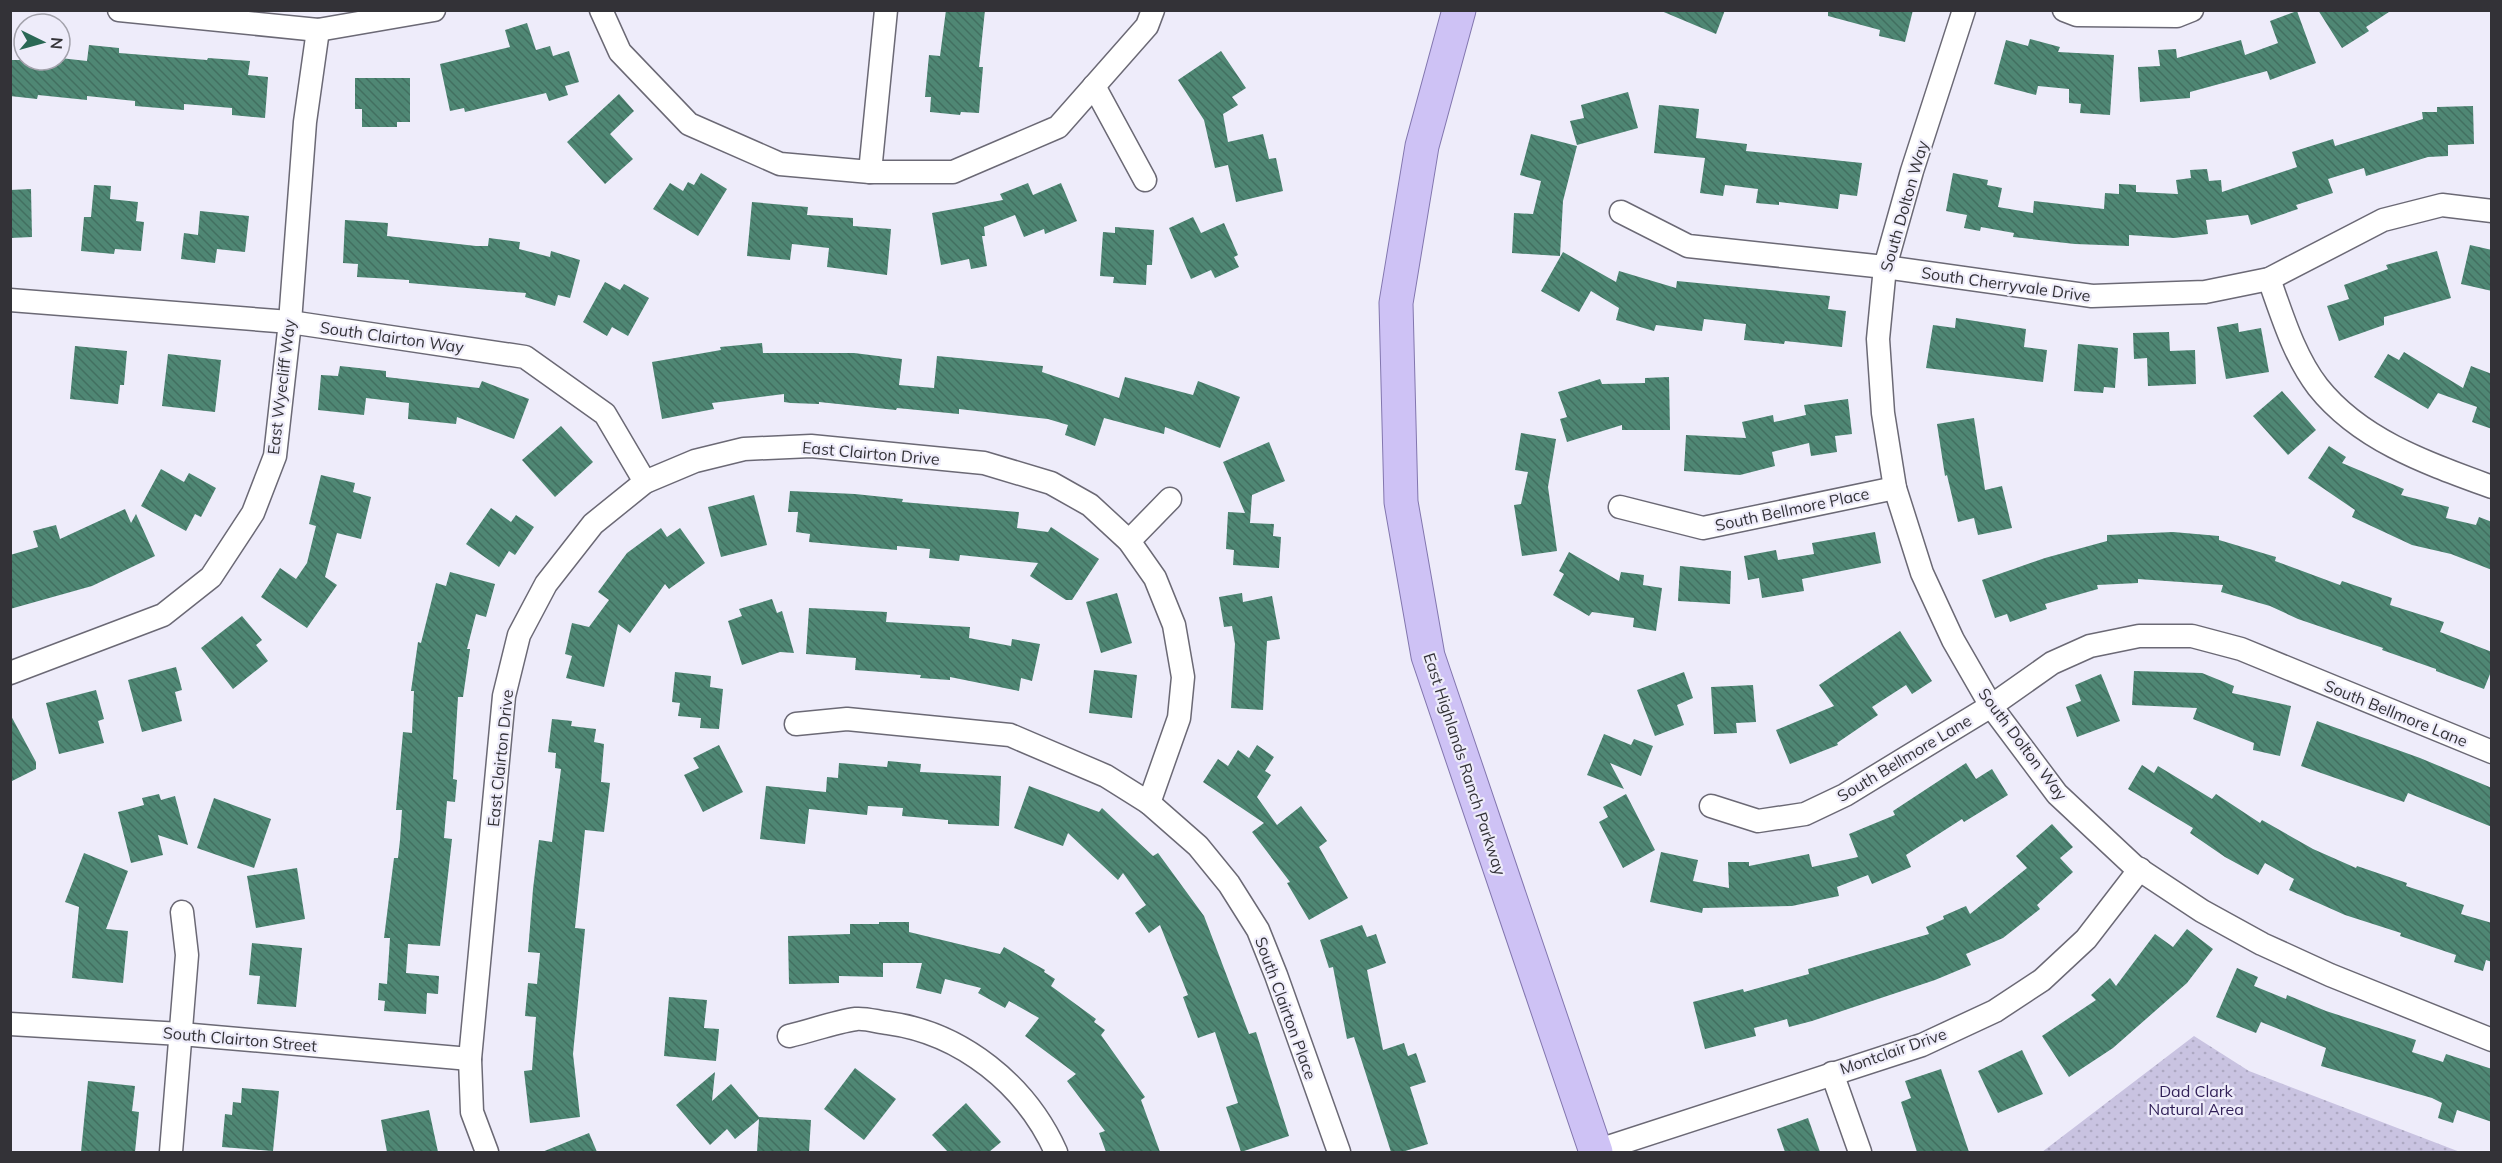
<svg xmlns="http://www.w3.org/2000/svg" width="2502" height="1163" viewBox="0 0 2502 1163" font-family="Mulish,sans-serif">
	<defs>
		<pattern id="grass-dots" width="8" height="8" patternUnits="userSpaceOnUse" patternTransform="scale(1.5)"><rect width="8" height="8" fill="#c9c3e1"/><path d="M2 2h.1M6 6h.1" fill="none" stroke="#ada8c2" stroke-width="1.8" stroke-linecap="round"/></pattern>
		<pattern id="building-back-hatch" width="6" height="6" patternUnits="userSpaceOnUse" patternTransform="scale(1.5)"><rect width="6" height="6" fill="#4f8774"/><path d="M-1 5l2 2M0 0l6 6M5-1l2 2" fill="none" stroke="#426f60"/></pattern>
	</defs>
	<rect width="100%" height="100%" fill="#eeecfa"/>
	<!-- grass -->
	<polygon fill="url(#grass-dots)" points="2194,1036 2249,1071 2460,1152 2042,1152"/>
	<!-- building -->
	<g fill="url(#building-back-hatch)">
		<polygon points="946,10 985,10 979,67 983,67 979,113 961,112 960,115 930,112 931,97 925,97 929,55 940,56"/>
		<polygon points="1659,10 1725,10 1716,34"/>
		<polygon points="1828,10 1913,10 1905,42 1879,36 1880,30 1828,16"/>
		<polygon points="2318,10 2392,10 2366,27 2369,31 2342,48"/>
		<polygon points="2297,11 2316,63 2270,80 2267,71 2190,92 2190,98 2140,102 2138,67 2160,66 2158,50 2176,49 2177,58 2241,40 2245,55 2278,43 2270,21"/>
		<polygon points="527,23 536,50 550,46 553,56 569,51 579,82 565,86 568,95 549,101 546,93 465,112 464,108 450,111 440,64 510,47 505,30"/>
		<polygon points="2030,39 2060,47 2058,52 2114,55 2110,115 2080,113 2081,104 2069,103 2069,89 2038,86 2036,95 1994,84 2006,40 2028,46"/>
		<polygon points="89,45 119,48 119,53 207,60 208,58 250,61 248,75 268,77 265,118 232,115 232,108 184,104 184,110 135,106 135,101 87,96 87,100 38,95 37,99 10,96 10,60 60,60 60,58 87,61"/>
		<polygon points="1221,51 1246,88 1232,97 1238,105 1223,114 1228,142 1263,134 1269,159 1276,158 1283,191 1236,202 1228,165 1215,168 1204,120 1178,80"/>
		<polygon points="355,78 410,78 410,122 397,122 397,127 362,127 362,109 355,109"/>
		<polygon points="1628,92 1638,128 1577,145 1570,121 1584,118 1581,105"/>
		<polygon points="619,94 634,111 610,134 633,159 605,184 567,142"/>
		<polygon points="1659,105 1699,109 1696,138 1747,144 1746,151 1862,163 1857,196 1840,194 1838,209 1779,202 1779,205 1756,203 1758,189 1725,185 1723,196 1700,193 1705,158 1654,153"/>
		<polygon points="2473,106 2474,144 2448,145 2448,156 2428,157 2366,176 2364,168 2328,179 2333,193 2296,205 2298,209 2251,225 2248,215 2206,220 2208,234 2174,238 2129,235 2129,246 2075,244 2013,237 2014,233 1981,227 1980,231 1964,228 1967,215 1946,211 1953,173 1988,180 1987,185 2002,188 1998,207 2033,213 2034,201 2104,209 2105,193 2119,194 2119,184 2136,185 2136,192 2178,194 2176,180 2191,178 2190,170 2207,169 2209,181 2221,180 2222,192 2297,167 2292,152 2333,139 2335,146 2423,119 2422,112 2437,112 2437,107"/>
		<polygon points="1531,134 1577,146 1563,201 1560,256 1512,253 1514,213 1533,214 1541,181 1520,175"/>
		<polygon points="701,173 727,189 698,236 653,209 670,183 683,191 688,182 694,185"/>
		<polygon points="1028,183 1033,195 1061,183 1077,221 1045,234 1044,229 1024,237 1015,215 984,227 985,236 982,236 987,266 971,269 969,259 941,265 932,213 1003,200 1000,194"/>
		<polygon points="94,185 111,186 110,199 138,202 136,221 144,222 141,251 115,249 114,254 81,251 84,217 91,217"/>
		<polygon points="31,189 32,237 10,238 10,190"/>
		<polygon points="752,202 808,207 807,215 853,218 853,226 891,229 887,275 827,267 829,248 792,244 790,260 747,256"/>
		<polygon points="200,211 249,216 245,252 217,249 215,263 181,259 184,233 198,235"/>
		<polygon points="1193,217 1201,233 1224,223 1238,255 1234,257 1239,267 1215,278 1211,270 1191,279 1169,228"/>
		<polygon points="345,220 388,223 387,236 476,246 488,246 489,238 520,242 519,249 550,257 551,251 580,260 570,298 558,295 555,306 525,297 526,293 409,283 409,280 357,277 358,264 343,263"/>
		<polygon points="1115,227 1154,230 1152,265 1147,265 1146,285 1113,283 1114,277 1100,276 1103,232 1115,233"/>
		<polygon points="2470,245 2492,250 2492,291 2461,284"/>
		<polygon points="2437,251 2451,298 2384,317 2384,325 2339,341 2327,306 2349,299 2344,285 2388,269 2386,265"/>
		<polygon points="1563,252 1616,282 1619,271 1676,288 1677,281 1830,296 1828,309 1846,311 1842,347 1785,341 1784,344 1744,340 1746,324 1704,319 1702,331 1656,325 1654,331 1616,320 1619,308 1591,291 1579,312 1541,291"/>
		<polygon points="605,282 620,290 624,284 649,298 628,336 612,327 607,336 583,322"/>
		<polygon points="1956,318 2026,329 2024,347 2047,350 2043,382 1926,368 1933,325 1955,328"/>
		<polygon points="2238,323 2239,332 2261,328 2269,372 2226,379 2217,327"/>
		<polygon points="2169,332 2170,351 2195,350 2196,384 2148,386 2147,358 2134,359 2133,333"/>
		<polygon points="762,343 763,353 854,353 902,359 899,385 934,388 937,356 1043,366 1042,372 1119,398 1125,377 1193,395 1198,381 1240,397 1220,448 1165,427 1164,434 1104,418 1095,446 1065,435 1068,425 1048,419 959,409 959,414 897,408 896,410 819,402 819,404 791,403 784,402 784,394 712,403 714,409 662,419 652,362 721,350 720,347"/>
		<polygon points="2078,344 2118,348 2115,388 2104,387 2103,393 2074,391"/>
		<polygon points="75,346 127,351 124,385 120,385 118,404 70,399"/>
		<polygon points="2404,352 2463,388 2471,366 2492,374 2492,429 2472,422 2477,407 2438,393 2428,409 2374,377 2388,354 2399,360"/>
		<polygon points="168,354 221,360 215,412 162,406"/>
		<polygon points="340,366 386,371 386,377 479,388 482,381 529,399 514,439 457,417 456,424 408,419 409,403 366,398 364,415 318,410 321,375 338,376"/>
		<polygon points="1669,377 1670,430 1622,430 1622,425 1567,442 1560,419 1567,417 1558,392 1600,379 1602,384 1645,383 1645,378"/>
		<polygon points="2282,391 2316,430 2288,455 2253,416"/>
		<polygon points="1848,399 1852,434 1835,436 1837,452 1811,456 1809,443 1772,452 1775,466 1740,475 1684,471 1686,435 1746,438 1742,422 1773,415 1774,422 1806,415 1804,405"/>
		<polygon points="1974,418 1985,490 2002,486 2012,528 1978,535 1974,518 1958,522 1947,475 1945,476 1937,424"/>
		<polygon points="561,426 593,462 555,497 522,460"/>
		<polygon points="1521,433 1556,439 1548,487 1557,551 1522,556 1514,505 1521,504 1528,472 1515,470"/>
		<polygon points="1269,442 1285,481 1252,495 1250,523 1274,524 1273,536 1281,537 1279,568 1233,565 1234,550 1226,549 1228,512 1245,513 1223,462"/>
		<polygon points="2329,446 2346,457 2342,463 2404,489 2401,495 2449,507 2446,518 2476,525 2479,517 2492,522 2492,570 2451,554 2412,545 2352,517 2355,510 2308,478"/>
		<polygon points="161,469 184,482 189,473 216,488 201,517 195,514 186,531 141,506"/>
		<polygon points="321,475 355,483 353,492 371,497 361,539 337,533 325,577 337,585 307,628 261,597 280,568 296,579 307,563 316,526 309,524"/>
		<polygon points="790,491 855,494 903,499 902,502 1019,512 1017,528 1048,532 1051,527 1099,559 1072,600 1066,600 1030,576 1038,563 960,555 959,561 929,558 930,549 897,546 897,550 809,542 810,534 796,532 798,512 788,512"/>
		<polygon points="754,495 767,545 721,557 708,507"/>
		<polygon points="491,508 511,522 516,515 534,527 515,555 509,551 499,567 466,544"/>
		<polygon points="125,509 131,523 136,514 155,556 92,586 10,609 10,555 38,547 33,531 56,525 60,539"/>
		<polygon points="661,528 667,537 680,528 705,563 669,589 665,584 630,633 618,624 604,687 566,678 572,656 565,654 572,623 589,627 609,600 598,592 627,553"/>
		<polygon points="1875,532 1881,563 1802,579 1804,591 1762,598 1759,578 1748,580 1744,556 1776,550 1778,560 1814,554 1812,543"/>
		<polygon points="2173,532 2219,536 2219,540 2276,557 2275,561 2340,585 2342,581 2392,598 2390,605 2444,622 2440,632 2492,652 2492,669 2484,689 2436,671 2436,669 2382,650 2383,648 2298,619 2270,606 2221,592 2223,585 2138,579 2138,583 2097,585 2098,589 2045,604 2047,609 2010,622 2007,614 1995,618 1982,580 2045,558 2107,541 2107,535"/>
		<polygon points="1569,552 1619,581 1621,572 1644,575 1643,585 1662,588 1656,631 1633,627 1634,618 1592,612 1589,616 1553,595 1564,574 1559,571"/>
		<polygon points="1680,566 1731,571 1730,604 1678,601"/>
		<polygon points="450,572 495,584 486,617 476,614 467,649 470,649 463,697 458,697 453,779 457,780 455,802 447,801 444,838 452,839 440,946 408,944 406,973 439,976 438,994 427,993 426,1014 384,1011 385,1001 378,1000 379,983 387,984 390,938 384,938 394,858 398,858 400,840 402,810 396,810 403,732 412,733 414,691 411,691 418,642 421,643 436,583 446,586"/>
		<polygon points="1117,593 1132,643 1101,653 1086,602"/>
		<polygon points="1242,593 1243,602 1272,596 1280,639 1267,641 1263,710 1231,708 1235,644 1232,626 1224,627 1219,597"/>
		<polygon points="772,599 777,613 782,611 794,653 780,652 742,665 728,621 742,616 739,609"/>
		<polygon points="809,608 887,612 886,622 970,627 969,638 1011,646 1012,639 1040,644 1032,681 1021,678 1019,691 950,677 950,680 920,678 921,675 855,670 856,658 806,654"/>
		<polygon points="242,616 262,640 256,645 268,661 233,689 201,648"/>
		<polygon points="1900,631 1932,681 1912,694 1906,685 1872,707 1878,715 1837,743 1838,745 1790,764 1776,730 1834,706 1819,685"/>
		<polygon points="176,667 182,690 175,692 182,721 142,732 128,680"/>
		<polygon points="1094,670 1137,675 1132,718 1089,713"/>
		<polygon points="2134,671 2202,673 2234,686 2232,693 2291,706 2280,756 2253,750 2254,743 2193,719 2197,708 2132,705"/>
		<polygon points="675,672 711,676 710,687 723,689 719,729 700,728 701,718 678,716 680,703 672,702"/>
		<polygon points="1684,672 1693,698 1677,705 1684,725 1655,736 1637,690"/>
		<polygon points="2101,674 2120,721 2077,737 2066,707 2081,701 2075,685"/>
		<polygon points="1753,685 1756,722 1736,723 1737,733 1714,734 1711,687"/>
		<polygon points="96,690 104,719 98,721 104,743 59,754 46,703"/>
		<polygon points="10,714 36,762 36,769 10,782"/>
		<polygon points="552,719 572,721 571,726 596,729 594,742 604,744 601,782 610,783 604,832 585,830 575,928 585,929 573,1054 580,1117 530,1123 524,1071 532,1070 536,1017 525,1016 528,983 537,984 540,953 528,952 533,889 539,840 552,842 561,769 555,768 556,753 548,752"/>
		<polygon points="2317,721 2420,758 2492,788 2492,827 2408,793 2404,802 2301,766"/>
		<polygon points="1604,734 1631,745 1634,739 1653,746 1641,776 1610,763 1624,789 1587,775"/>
		<polygon points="719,745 743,792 703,812 684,775 699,768 693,758"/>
		<polygon points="1257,745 1274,757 1265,771 1271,775 1257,797 1277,825 1301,806 1327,841 1319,847 1348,898 1309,920 1287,883 1290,882 1252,832 1264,823 1203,782 1218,759 1228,766 1238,750 1249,758"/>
		<polygon points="888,761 921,764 920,772 1001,776 999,826 948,824 948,820 902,816 903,808 868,806 867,815 809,809 805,844 760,839 766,786 826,792 827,777 838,778 839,763 887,767"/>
		<polygon points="1966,763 1976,779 1992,769 2008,795 1964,822 1962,819 1906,855 1911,867 1872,884 1868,875 1837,887 1839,896 1792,906 1703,908 1702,913 1650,902 1661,852 1698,860 1693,881 1729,888 1728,862 1749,862 1749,866 1809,854 1812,867 1858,857 1849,834 1895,815 1893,811"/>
		<polygon points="2142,765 2154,773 2158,766 2212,799 2216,794 2260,823 2262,820 2313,849 2356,868 2357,866 2407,883 2406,886 2464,905 2461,914 2492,923 2492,962 2486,960 2483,971 2454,962 2456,955 2400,936 2401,933 2345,915 2289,890 2294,879 2265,863 2258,875 2225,857 2190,833 2193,828 2128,789"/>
		<polygon points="1029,786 1099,812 1102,808 1153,856 1158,853 1204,916 1249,1034 1256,1032 1289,1136 1241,1152 1226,1107 1238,1103 1215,1032 1198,1038 1183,997 1188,995 1160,925 1149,933 1135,913 1146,905 1123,873 1118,880 1068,833 1063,846 1014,828"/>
		<polygon points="159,794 161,800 175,796 188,845 158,835 163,855 131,863 118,812 144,805 142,798"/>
		<polygon points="1626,794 1655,850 1623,868 1599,822 1608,817 1603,807"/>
		<polygon points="214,798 271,819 254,868 197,848"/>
		<polygon points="2052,824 2073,847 2060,858 2073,872 2037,905 2040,909 2003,938 1966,954 1971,965 1935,980 1812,1021 1789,1027 1787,1019 1754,1028 1756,1036 1705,1049 1693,1002 1743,989 1744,992 1809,974 1808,969 1929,934 1926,927 1944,919 1943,916 1966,906 1970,914 2027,868 2016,856"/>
		<polygon points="84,853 128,871 106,929 128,931 123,983 72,978 79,907 65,902"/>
		<polygon points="297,868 305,919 256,928 247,876"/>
		<polygon points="879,922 909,922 909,932 1000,954 1004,947 1045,970 1044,972 1055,979 1051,986 1096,1019 1094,1022 1105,1030 1101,1035 1145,1097 1141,1100 1160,1152 1106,1152 1099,1133 1105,1131 1067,1081 1076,1074 1025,1036 1039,1018 1009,1001 1005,1008 978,993 981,988 945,979 941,994 916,988 922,963 883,963 883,977 839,976 839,983 789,984 788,936 850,934 850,924 879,924"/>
		<polygon points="1362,925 1367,937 1376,934 1386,963 1367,970 1383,1050 1404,1043 1408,1056 1416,1053 1426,1082 1410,1087 1428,1144 1402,1152 1391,1152 1354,1037 1347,1039 1333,967 1329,968 1320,940"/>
		<polygon points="2187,929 2213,949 2187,983 2113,1048 2069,1077 2042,1036 2096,1000 2091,995 2110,978 2116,986 2155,934 2173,947"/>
		<polygon points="252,943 302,948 296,1007 257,1004 260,976 249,975"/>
		<polygon points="2237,968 2258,977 2254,986 2286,999 2287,995 2326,1011 2416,1040 2412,1052 2443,1062 2446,1054 2492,1069 2492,1122 2457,1110 2453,1123 2438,1118 2442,1103 2432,1098 2321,1066 2326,1048 2261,1022 2256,1033 2216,1017"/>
		<polygon points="669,997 707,1000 704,1028 719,1029 716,1061 664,1056"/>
		<polygon points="2022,1050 2043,1094 1998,1113 1978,1071"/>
		<polygon points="855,1068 896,1099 864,1140 824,1109"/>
		<polygon points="1941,1069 1969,1152 1917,1152 1901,1102 1911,1098 1905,1081"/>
		<polygon points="715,1072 712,1101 731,1084 759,1117 811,1120 809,1152 757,1152 759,1119 735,1139 727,1129 710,1145 676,1105"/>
		<polygon points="88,1081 135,1086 132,1111 139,1112 135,1152 81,1152"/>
		<polygon points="242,1088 279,1091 273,1151 222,1147 225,1114 232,1115 233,1102 241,1103"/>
		<polygon points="966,1103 1001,1142 989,1152 948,1152 932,1135"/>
		<polygon points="429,1110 438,1152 387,1152 381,1120"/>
		<polygon points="1808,1118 1820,1152 1785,1152 1777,1129"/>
		<polygon points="589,1133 597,1152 542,1152"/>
	</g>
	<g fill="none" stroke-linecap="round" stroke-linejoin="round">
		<!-- minor casing -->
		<g stroke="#6b6975" stroke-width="25">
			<g id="minor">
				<polyline points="119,10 318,30 434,10"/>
				<polyline points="601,10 620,52 689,124 780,164 870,172 953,172 1058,127 1147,26 1153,10"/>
				<polyline points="1964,10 1912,171 1885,267 1878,339 1883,413 1895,488 1922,573 1953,640 1991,706 2057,794 2134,866 2202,911 2262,944 2330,975 2492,1040"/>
				<polyline points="2064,10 2077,15 2177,16 2192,10"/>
				<polyline points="1094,86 1145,180"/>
				<polyline points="870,172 886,10"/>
				<polyline points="1621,212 1688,246 1885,267 2092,296 2205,292 2269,279 2383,220 2442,205 2492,211"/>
				<path d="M2269,279C2282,315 2294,356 2318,387C2361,441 2429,464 2492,487"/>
				<polyline points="10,300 290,322 525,357 605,414 645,482"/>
				<polyline points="1620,507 1703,528 1895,488"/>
				<polyline points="1129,541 1170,499"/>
				<polyline points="10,673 163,615 211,577 253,513 275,456 290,322 305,122 318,30"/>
				<polyline points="796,724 847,719 1010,735 1106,776 1149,803 1198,846 1229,884 1258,930 1276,975 1339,1152"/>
				<polyline points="1711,806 1758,821 1805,814 1845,795 1991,706 2052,663 2090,646 2139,636 2192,636 2241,649 2492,752"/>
				<polyline points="10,1024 181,1034 470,1059"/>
				<path d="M789,1036C811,1031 834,1022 856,1019C866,1018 878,1022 888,1023C962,1033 1026,1085 1056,1152"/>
				<polyline points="1832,1073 1860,1152"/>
				<polyline points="171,1152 187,955 182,912"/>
				<polyline points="487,1152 472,1112 470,1059 504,696 519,635 546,584 593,524 645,482 695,461 744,449 811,446 984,463 1051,483 1090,505 1129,541 1155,578 1174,625 1183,677 1179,718 1149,803"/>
				<polyline points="1593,1152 1922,1045 1995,1011 2042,980 2086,939 2140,869"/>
			</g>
		</g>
		<!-- primary casing -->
		<g stroke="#8276ae" stroke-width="35">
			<polyline id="primary" points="1459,10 1422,146 1396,303 1401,502 1428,656 1596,1152"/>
		</g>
		<!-- minor -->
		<use href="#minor" stroke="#fff" stroke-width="22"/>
		<!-- primary -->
		<use href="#primary" stroke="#cec2f5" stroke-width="33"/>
	</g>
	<g text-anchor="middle" stroke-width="4.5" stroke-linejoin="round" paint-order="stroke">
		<!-- street labels -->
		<g font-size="16" fill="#333237" stroke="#eeecfa">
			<text transform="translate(1904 206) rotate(-74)" y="6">South Dolton Way</text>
			<text transform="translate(2006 284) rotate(8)" y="6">South Cherryvale Drive</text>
			<text transform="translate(392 337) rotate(8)" y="6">South Clairton Way</text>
			<text transform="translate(281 387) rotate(-83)" y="6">East Wyecliff Way</text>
			<text transform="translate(871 453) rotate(5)" y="6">East Clairton Drive</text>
			<text transform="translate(1792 509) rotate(-12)" y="6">South Bellmore Place</text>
			<text transform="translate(2396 713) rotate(22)" y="6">South Bellmore Lane</text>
			<text transform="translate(2023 744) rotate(53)" y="6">South Dolton Way</text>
			<text transform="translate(500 758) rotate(-84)" y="6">East Clairton Drive</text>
			<text transform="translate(1904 758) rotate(-31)" y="6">South Bellmore Lane</text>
			<text transform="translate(1465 764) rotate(72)" y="6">East Highlands Ranch Parkway</text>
			<text transform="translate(1286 1008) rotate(70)" y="6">South Clairton Place</text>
			<text transform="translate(240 1039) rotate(5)" y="6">South Clairton Street</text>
			<text transform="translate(1893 1051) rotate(-19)" y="6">Montclair Drive</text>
		</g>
		<!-- park labels -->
		<g font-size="16" fill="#301f57" stroke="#eeecfa">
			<text x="2196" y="1097">Dad Clark<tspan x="2196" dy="18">Natural Area</tspan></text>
		</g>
	</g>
	<!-- border -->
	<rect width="2502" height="1163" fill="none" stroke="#333237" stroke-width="24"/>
	<!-- north arrow -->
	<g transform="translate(42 42) rotate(95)"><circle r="28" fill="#eeecfa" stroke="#a3a2ac" stroke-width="1.5"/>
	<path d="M0-4.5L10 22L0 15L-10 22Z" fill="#2a6855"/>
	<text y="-9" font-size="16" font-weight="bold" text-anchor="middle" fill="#333237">N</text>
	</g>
</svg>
